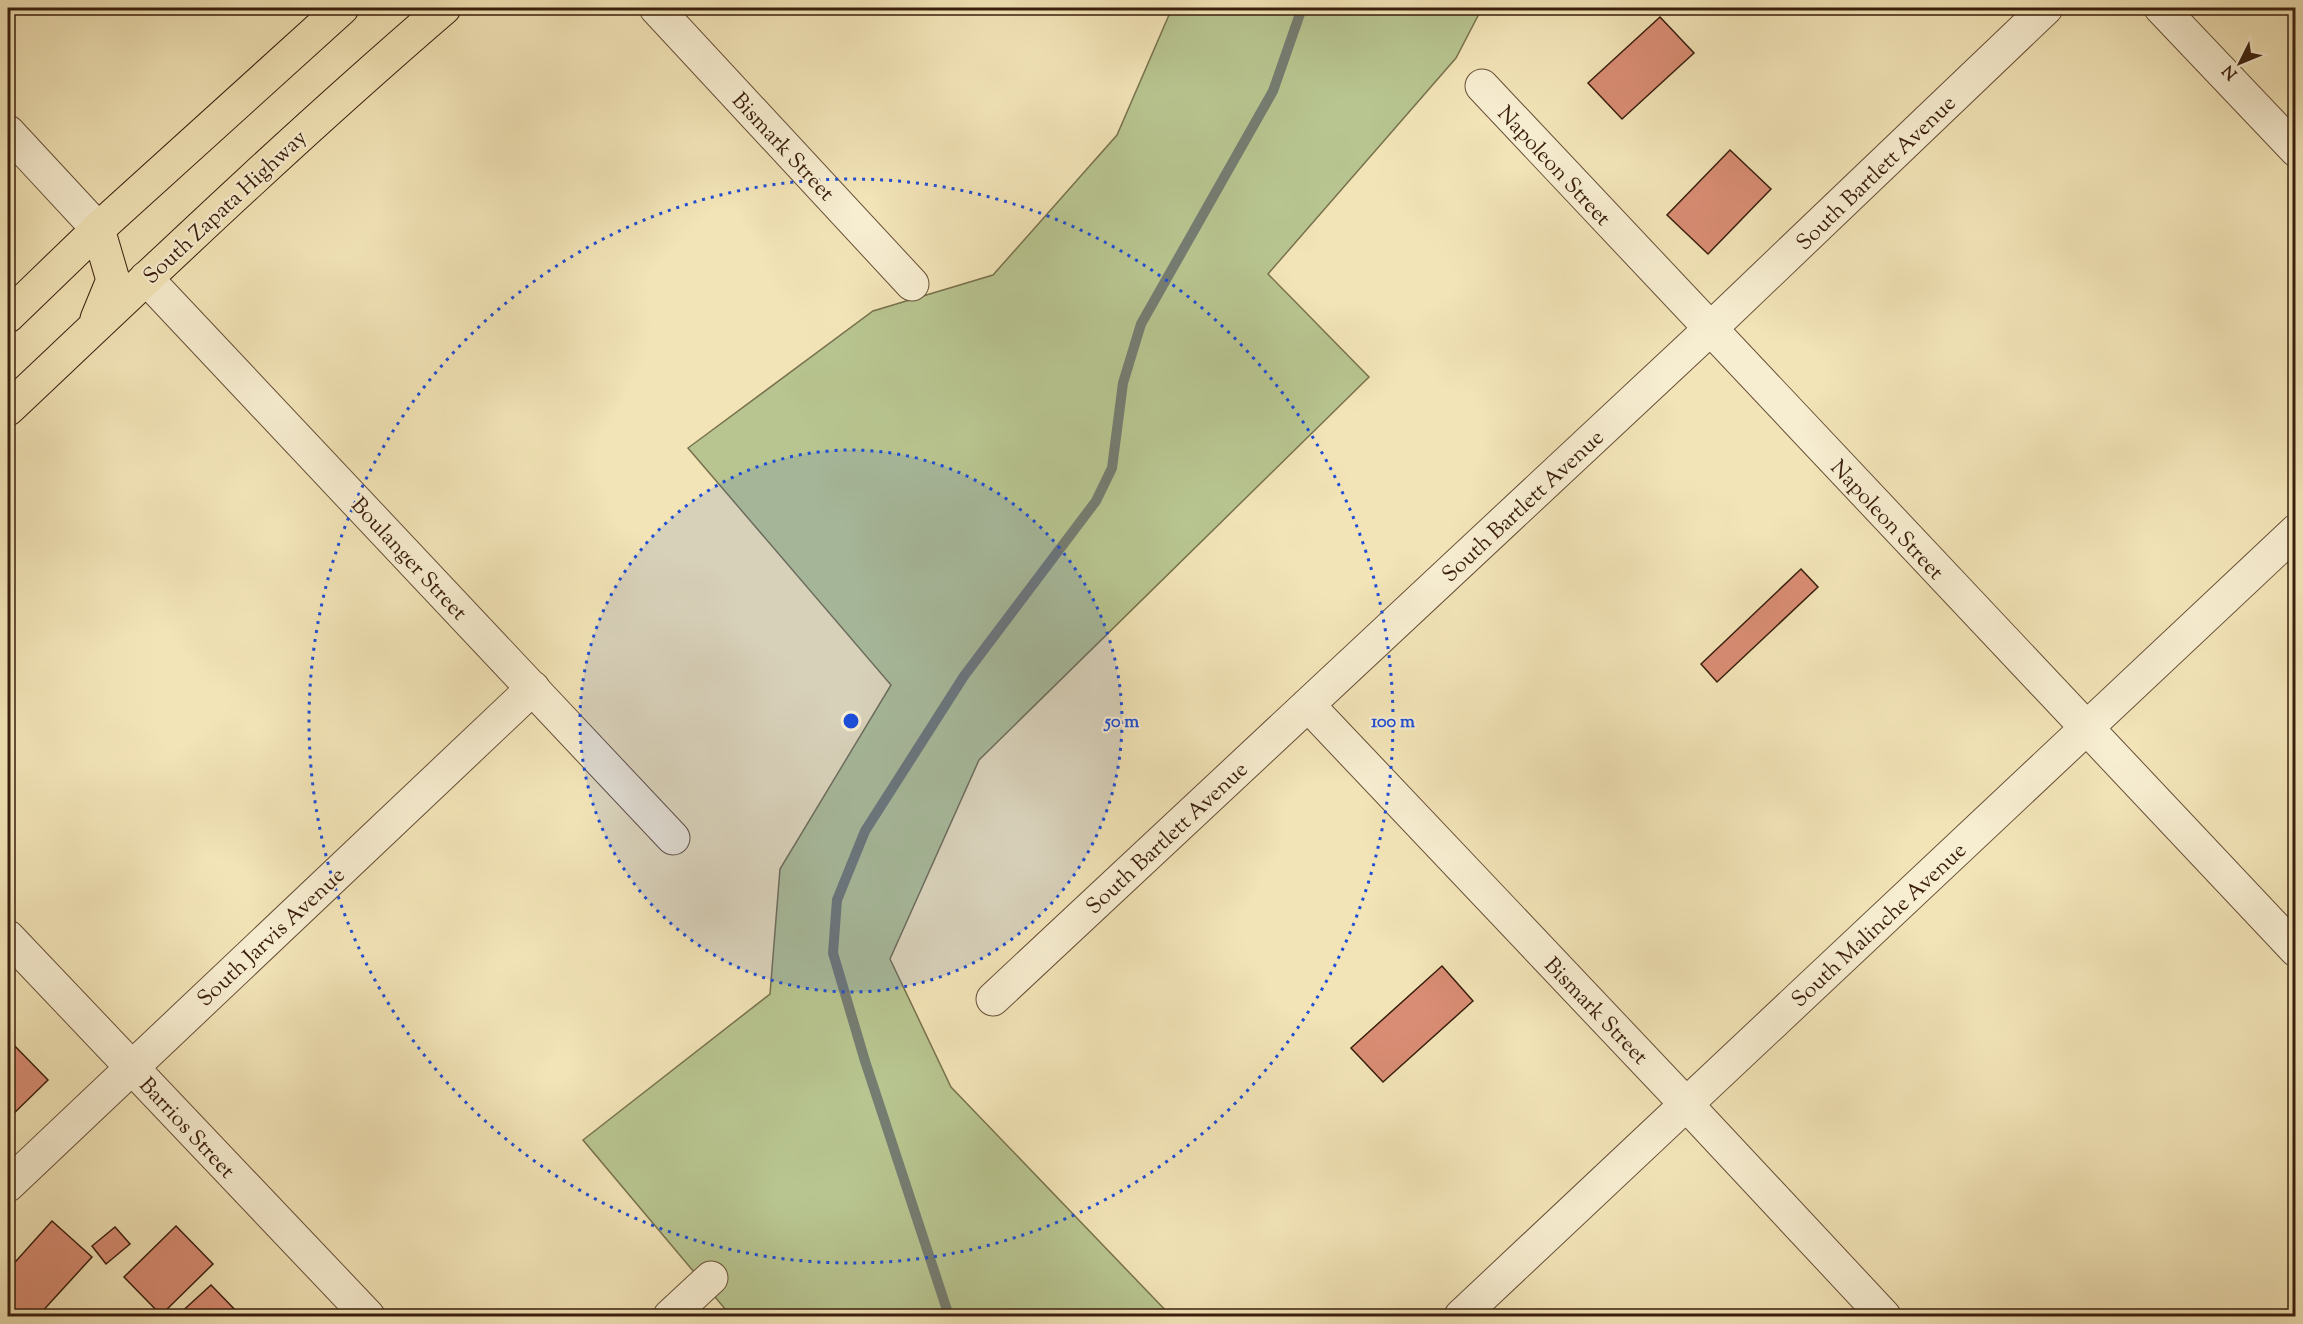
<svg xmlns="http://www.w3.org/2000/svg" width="2303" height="1324" viewBox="0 0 2303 1324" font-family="'Sorts Mill Goudy',serif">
	<rect width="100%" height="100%" fill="#f2e4b7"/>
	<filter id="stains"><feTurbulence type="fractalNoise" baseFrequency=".00333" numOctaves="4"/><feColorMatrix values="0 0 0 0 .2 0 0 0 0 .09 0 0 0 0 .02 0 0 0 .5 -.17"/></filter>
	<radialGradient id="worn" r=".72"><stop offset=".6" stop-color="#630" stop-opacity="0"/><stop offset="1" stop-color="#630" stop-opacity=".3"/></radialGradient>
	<!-- green -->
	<polygon fill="#b8c590" stroke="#78724e" stroke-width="1.5" points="1172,8 1482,8 1456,58 1268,274 1369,377 979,760 890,959 951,1087 1171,1316 731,1316 583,1140 770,994 780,869 891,685 688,448 873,311 993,275 1117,135"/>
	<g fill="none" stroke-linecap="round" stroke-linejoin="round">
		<!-- stream -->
		<polyline stroke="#757d72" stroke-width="10" points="949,1316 865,1061 833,953 837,900 865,831 964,676 1096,501 1112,468 1123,383 1141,324 1273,91 1302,8"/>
	</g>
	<!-- building -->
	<g fill="#d98d74" stroke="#391e0d" stroke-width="1.5">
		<polygon points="1660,17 1694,53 1622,119 1588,83"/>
		<polygon points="1730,150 1771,189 1708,254 1667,215"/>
		<polygon points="1801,569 1818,587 1717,682 1701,664"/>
		<polygon points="1442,966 1473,1001 1383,1082 1351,1048"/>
		<polygon points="8,1039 48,1080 8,1119"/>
		<polygon points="52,1221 92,1257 38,1316 8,1316 8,1270"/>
		<polygon points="176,1226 213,1264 161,1315 124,1277"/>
		<polygon points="115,1227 130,1244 106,1264 92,1246"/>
		<polygon points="211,1285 241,1316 177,1316"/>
	</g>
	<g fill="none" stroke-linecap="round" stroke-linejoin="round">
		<!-- minor casing -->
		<g stroke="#675038" stroke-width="35">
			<g id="minor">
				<polyline points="656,8 912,284"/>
				<polyline points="1482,86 2296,950"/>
				<polyline points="8,132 98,229"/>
				<polyline points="146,278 673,838"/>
				<polyline points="1308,705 1686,1104 1884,1316"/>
				<polyline points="8,937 368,1316"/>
				<polyline points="993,999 1709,330 2046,8"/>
				<polyline points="8,1185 533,688"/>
				<polyline points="670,1316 711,1278"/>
				<polyline points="1461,1316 2296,531"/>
			</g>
		</g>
		<!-- tertiary casing -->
		<g stroke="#675038" stroke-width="35">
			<polyline id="tertiary" points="2161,8 2296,150"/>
		</g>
		<!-- primary casing -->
		<g stroke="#391e0d" stroke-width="35">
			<g id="primary">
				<polyline points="8,316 98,229 342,8"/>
				<polyline points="97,319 113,280 98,229"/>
				<path d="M8,409C151,274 294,137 444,8"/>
			</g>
		</g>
		<!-- minor -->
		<use href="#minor" stroke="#f7edd0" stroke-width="33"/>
		<!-- tertiary -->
		<use href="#tertiary" stroke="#f7edd0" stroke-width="33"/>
		<!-- primary -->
		<use href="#primary" stroke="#f2e4b7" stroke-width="33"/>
	</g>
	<!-- distance rings -->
	<circle cx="851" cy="721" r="271" fill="#1d4ed8" fill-opacity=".12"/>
	<g fill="none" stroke="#1d4ed8" stroke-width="3" stroke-dasharray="3 6">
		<circle cx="851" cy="721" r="271"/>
		<circle cx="851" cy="721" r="542"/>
	</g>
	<g text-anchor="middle" stroke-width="4.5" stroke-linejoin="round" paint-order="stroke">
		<!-- street labels -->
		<g font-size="22" fill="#391e0d" stroke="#f7edd0">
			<text transform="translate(784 146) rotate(47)" y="8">Bismark Street</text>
			<text transform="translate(1555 165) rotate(47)" y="8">Napoleon Street</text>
			<text transform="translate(1875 172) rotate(-44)" y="8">South Bartlett Avenue</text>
			<text transform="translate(224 206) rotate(-43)" y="8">South Zapata Highway</text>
			<text transform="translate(1522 505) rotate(-43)" y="8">South Bartlett Avenue</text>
			<text transform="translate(1888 519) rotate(47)" y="8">Napoleon Street</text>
			<text transform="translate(410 558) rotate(47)" y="8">Boulanger Street</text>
			<text transform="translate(1166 837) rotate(-43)" y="8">South Bartlett Avenue</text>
			<text transform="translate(1878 924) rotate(-43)" y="8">South Malinche Avenue</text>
			<text transform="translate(270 936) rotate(-43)" y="8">South Jarvis Avenue</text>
			<text transform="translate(1597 1010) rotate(46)" y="8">Bismark Street</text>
			<text transform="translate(188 1127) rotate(47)" y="8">Barrios Street</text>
		</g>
	</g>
	<circle cx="851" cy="721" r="9" fill="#1d4ed8" stroke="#f7edd0" stroke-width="3"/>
	<g font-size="18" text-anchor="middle" font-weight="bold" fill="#1d4ed8" stroke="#f7edd0" stroke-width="4.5" stroke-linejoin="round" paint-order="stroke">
		<text x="1122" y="727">50 m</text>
		<text x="1393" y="727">100 m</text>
	</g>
	<!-- margin -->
	<rect width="2303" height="1324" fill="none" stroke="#f2e4b7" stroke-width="30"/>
	<rect x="9" y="9" width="2285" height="1306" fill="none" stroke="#391e0d" stroke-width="3"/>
	<rect x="15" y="15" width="2273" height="1294" fill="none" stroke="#391e0d" stroke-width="1.5"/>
	<!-- north arrow -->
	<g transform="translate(2240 63) rotate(227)" stroke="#f7edd0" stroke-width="4.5" paint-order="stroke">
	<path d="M0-4.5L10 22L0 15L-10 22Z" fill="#391e0d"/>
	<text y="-9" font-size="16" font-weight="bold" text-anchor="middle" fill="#391e0d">N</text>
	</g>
	<rect width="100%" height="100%" filter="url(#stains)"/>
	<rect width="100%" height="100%" fill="url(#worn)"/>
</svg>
